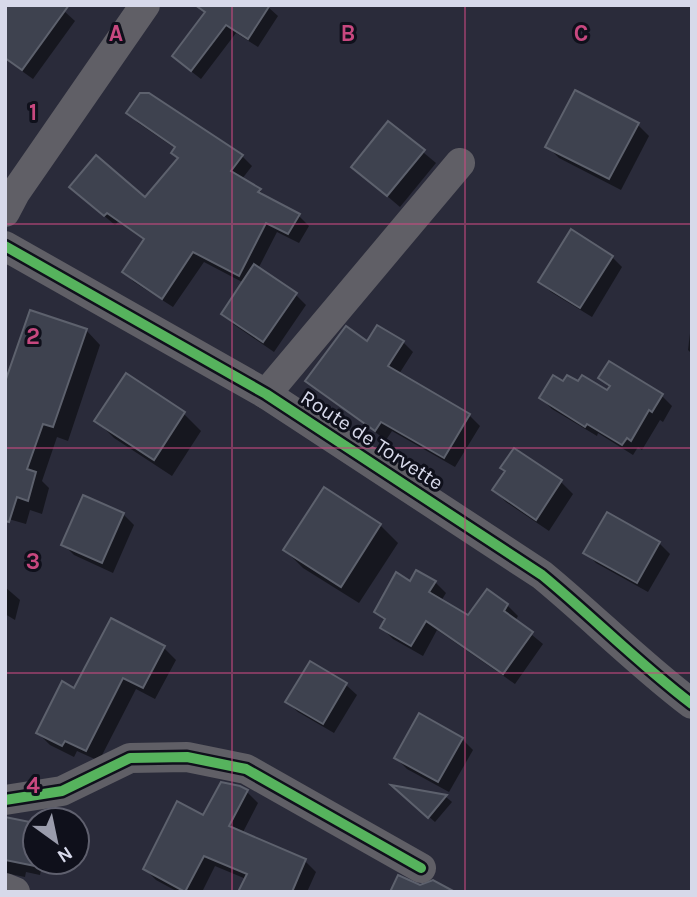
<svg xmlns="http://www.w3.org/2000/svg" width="697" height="897" viewBox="0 0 697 897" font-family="Karla,sans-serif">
	<rect width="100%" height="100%" fill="#2a2b3a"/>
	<!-- shadow -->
	<g fill="#0007">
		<polygon points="198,6 268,7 278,16 258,47 236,33 201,79 183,65 206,13"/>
		<polygon points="64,11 75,21 33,79 5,59 5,15"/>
		<polygon points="128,113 242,156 252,166 242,179 259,190 269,200 299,216 309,226 299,243 277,232 258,269 296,295 306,305 274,352 233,324 223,313 244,283 204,262 173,307 134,282 124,272 144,240 118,222 115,225 82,197 146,199 179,159 176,149 138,123"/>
		<polygon points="388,123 436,163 400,207 353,167"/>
		<polygon points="637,124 649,136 621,190 559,158 547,146"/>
		<polygon points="612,257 622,267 592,317 551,292 540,281"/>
		<polygon points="691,325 692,325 692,354 688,350"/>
		<polygon points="86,330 100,345 68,441 57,437 42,481 49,488 42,514 30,510 26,524 5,518 5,384"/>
		<polygon points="403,342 413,352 399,374 469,415 480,426 455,467 392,431 386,440 318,391 307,380 368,344"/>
		<polygon points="600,378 662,396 672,406 663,422 660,420 642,450 638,447 633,455 598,433 597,436 552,409 541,398 564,383 579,383 608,392 610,388"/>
		<polygon points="184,414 201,431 172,476 114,438 97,421"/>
		<polygon points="514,450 561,482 573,494 549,531 506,502 494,490 506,472"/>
		<polygon points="123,514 134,525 113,573 74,555 63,544"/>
		<polygon points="380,525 398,543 359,603 303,568 285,550"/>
		<polygon points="659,543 670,554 648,592 596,563 586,553"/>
		<polygon points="435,582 446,593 441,601 468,618 507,605 518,616 515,621 543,644 515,684 437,630 423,656 393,639 382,628 386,622 376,612 410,583"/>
		<polygon points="5,587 20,600 15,620 5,614"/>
		<polygon points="164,648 176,660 155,699 136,689 99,761 77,751 74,757 50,745 38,733 75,690"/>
		<polygon points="311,663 346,685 357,695 334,733 298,712 287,702"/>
		<polygon points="462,739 473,750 449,792 407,769 396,758"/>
		<polygon points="396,788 446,797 452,802 435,822"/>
		<polygon points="247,792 258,803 242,834 305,861 316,872 307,892 240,892 246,879 215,866 202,892 178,892 156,880 145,869 204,817"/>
		<polygon points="5,819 35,825 35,862 43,862 40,875 26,872 25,877 5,873"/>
	</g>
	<!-- building -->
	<g fill="#3e424f" stroke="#5d616d" stroke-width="2">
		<polygon points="5,5 69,5 22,70 5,58"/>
		<polygon points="195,5 270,5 248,39 226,25 191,71 172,56 205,12"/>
		<polygon points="575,90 639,123 609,179 545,147"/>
		<polygon points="140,93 149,93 243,155 231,171 261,189 258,192 300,214 288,234 266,223 239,276 193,252 162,299 122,272 144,239 107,213 104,216 69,187 96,155 145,197 178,158 171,153 175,147 126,113"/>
		<polygon points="388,121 425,150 387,196 351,167"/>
		<polygon points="571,229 613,256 580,308 538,282"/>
		<polygon points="254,264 297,293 263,342 221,314"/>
		<polygon points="30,310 87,329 53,427 43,424 27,469 36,472 28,501 17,497 9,522 5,521 5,382"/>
		<polygon points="377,325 404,341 388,366 470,414 444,458 381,422 375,431 305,381 346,326 367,341"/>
		<polygon points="609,361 663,394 652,412 649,410 631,441 627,438 622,445 587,424 585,427 539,398 553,375 563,381 567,375 578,381 582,375 607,390 610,386 598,378"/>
		<polygon points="126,373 185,412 154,460 94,421"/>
		<polygon points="514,448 562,480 536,520 492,490 505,471 500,468"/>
		<polygon points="324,487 381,524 341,587 283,550"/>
		<polygon points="83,495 124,513 102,563 61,545"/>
		<polygon points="607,512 660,542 637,583 583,553"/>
		<polygon points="416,570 436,581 429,592 468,615 487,589 508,604 504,611 533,632 503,674 426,621 411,646 380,628 385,619 374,612 396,572 410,581"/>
		<polygon points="111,618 165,646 143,688 123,678 86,751 65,741 62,746 36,733 62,681 74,688"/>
		<polygon points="310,661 347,683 323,724 285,702"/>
		<polygon points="419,713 463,738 438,782 394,758"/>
		<polygon points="221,782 240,786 248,790 229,826 306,859 292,892 238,892 247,874 204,856 185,892 143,869 177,801 203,815"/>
		<polygon points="391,785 447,795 428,818"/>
		<polygon points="5,817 35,823 35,866 5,860"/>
		<polygon points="398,875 420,885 433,880 455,892 390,892"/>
	</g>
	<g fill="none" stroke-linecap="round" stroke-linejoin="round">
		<!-- minor -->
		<g stroke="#605f66" stroke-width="30">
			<polyline points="5,212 15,193 145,5"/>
			<path d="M5,246L266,394L542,575C593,617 639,664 692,704"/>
			<polyline points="266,394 460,163"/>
			<polyline points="5,800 62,791 130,758 187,757 246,769 421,868"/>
			<polyline points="5,888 15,892"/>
		</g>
		<!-- cycleway casing -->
		<g stroke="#0f101b" stroke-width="15">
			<g id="cycleway">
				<path d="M5,246L266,394L542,575C593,617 639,664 692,704"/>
				<polyline points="5,800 62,791 130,758 187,757 246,769 421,868"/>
			</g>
		</g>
		<!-- cycleway -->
		<use href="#cycleway" stroke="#56b35d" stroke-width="10"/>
	</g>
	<!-- grid -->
	<path fill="none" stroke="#c7487f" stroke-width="2" stroke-opacity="0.55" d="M232,5V892M465,5V892M5,224H692M5,448H692M5,673H692"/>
	<g text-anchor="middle" stroke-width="6" stroke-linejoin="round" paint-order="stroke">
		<!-- street labels -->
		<g font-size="21" fill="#d7d9ea" stroke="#0f101b">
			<text transform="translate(372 440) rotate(33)" y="7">Route de Torvette</text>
		</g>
	</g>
	<g font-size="23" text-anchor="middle" font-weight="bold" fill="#c7487f" stroke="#0f101b" stroke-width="6" stroke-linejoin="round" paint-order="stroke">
		<text x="116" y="41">A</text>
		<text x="348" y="41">B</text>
		<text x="581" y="41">C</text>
		<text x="33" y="120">1</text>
		<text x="33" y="344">2</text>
		<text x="33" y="569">3</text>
		<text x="33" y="793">4</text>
	</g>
	<!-- border -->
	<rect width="697" height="897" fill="none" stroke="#d7d9ea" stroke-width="14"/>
	<!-- north arrow -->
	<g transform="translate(56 841) rotate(147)"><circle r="33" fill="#0f101b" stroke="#5f606e" stroke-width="2"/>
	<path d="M0-5L12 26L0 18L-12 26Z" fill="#9a9cac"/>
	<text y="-10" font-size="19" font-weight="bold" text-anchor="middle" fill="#d7d9ea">N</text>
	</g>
</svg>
